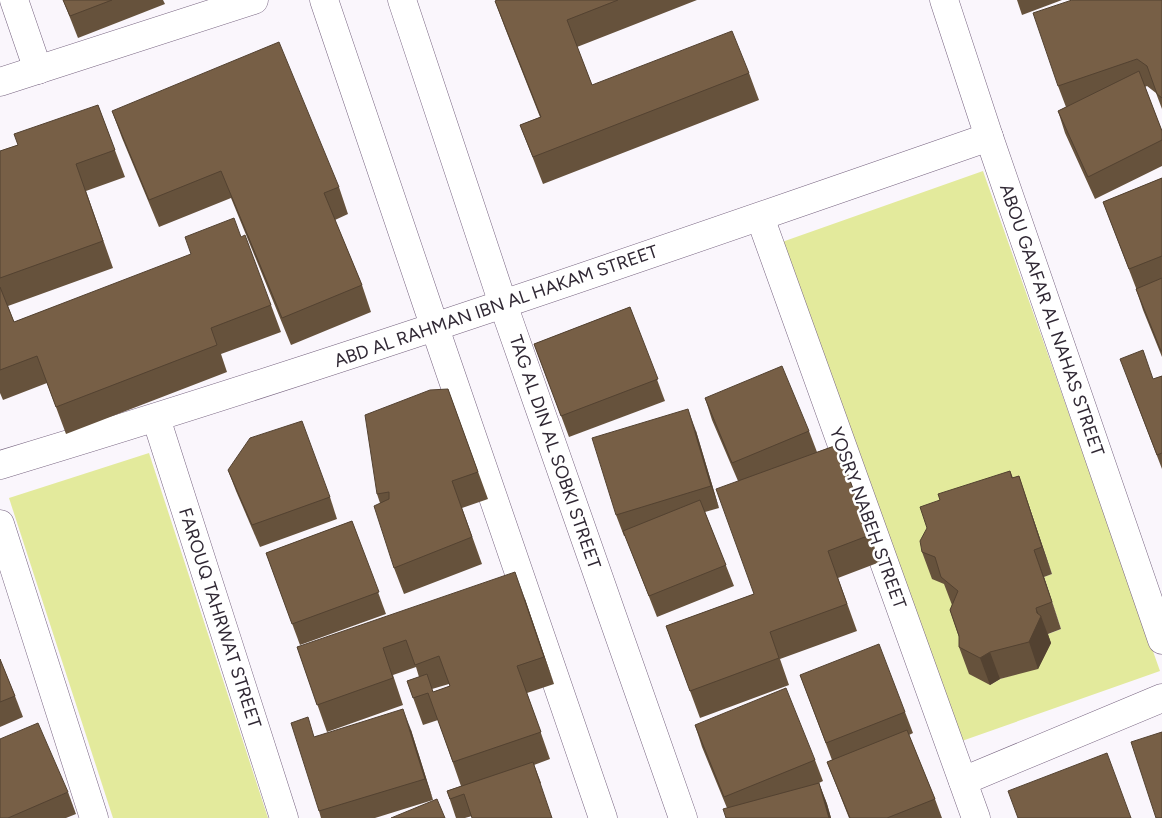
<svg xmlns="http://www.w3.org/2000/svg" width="1162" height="818" viewBox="0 0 1162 818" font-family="Figtree,sans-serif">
	<rect width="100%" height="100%" fill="#faf6fc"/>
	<!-- green -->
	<g fill="#e3ea9c" fill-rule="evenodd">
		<path d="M983,171L1160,671L959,742L782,242ZM1028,503L1052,574L1044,577L1061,629L1046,635L1030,670L1000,679L990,685L967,618L945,584Z"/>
		<polygon points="149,453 268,818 113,818 9,498"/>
	</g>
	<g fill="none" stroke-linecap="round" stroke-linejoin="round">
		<!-- street casing -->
		<g stroke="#776480" stroke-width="29">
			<g id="street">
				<polyline points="14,0 38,70"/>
				<polyline points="324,0 435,328 603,818"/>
				<polyline points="402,0 503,304 683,818"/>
				<polyline points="944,0 989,137 1162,640"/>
				<polyline points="0,82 254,0"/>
				<polyline points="760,217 976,818"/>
				<polyline points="156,418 284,818"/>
				<path d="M0,465C333,365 661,251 989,137"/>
				<polyline points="0,524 94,818"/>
				<polyline points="963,781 1162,698"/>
			</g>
		</g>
		<!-- street -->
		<use href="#street" stroke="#fff" stroke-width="28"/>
	</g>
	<!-- wall -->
	<g fill="#66523c" fill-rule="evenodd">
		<polygon points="63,0 163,0 165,4 78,38"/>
		<polygon points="497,0 697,0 577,47 592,85 749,73 759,100 543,184 520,125 540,117 505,28 495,1"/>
		<polygon points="1017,0 1062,0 1022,15"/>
		<polygon points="1162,0 1162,109 1156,93 1147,86 1145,87 1162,131 1162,166 1095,199 1065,133 1058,111 1066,107 1058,86"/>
		<polygon points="98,105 125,177 86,191 113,268 8,306 14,322 241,237 271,305 281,332 221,354 227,372 66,434 47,383 3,400 0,393 0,151 18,145"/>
		<polygon points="112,111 339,187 348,214 335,220 362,285 371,312 291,345 231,198 159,227 122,138"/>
		<polygon points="1162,178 1162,357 1143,310 1136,289 1136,288 1103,202"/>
		<polygon points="630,307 665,401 569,437 534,344"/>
		<polygon points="1162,376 1162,469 1128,380 1153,379"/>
		<polygon points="448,389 488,499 462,508 482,564 404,594 394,568 380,503 377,494"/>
		<polygon points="705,398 809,431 817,452 837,445 880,562 838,578 857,631 780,659 789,685 700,718 666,626 754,594 738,481 712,420"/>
		<polygon points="696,431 719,508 705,512 734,586 657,617 625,536 624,536 616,515"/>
		<polygon points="228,470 330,497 337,519 260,547 236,491"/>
		<polygon points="1010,471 1013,478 1019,476 1028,503 1052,574 1044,577 1061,629 1048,634 1051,643 1038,669 1000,679 990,685 969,674 959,647 959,637 950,610 952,605 944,584 932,579 922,552 940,500"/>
		<polygon points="352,521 386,614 300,645 266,553"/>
		<path d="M525,599L554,684L527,693L550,759L534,765L541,783L472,816L465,818H456L447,791L461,786L438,720L423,725L407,681L419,677L416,667L393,675L403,705L327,732L297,647ZM449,684L450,686L433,692L432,689Z"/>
		<polygon points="0,659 15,696 23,717 0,727"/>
		<polygon points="800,675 905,712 913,733 909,735 935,799 942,818 849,818 827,762 832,760"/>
		<polygon points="695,725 815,760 823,781 819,783 827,804 831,818 726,818 727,808 702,747"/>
		<polygon points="411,730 433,800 375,818 321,818 319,811 315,736"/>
		<polygon points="68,792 76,814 66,818 0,818"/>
	</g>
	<!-- shaded-wall -->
	<g fill="#534231">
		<polygon points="688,409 696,431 719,508 711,486"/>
		<polygon points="1019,476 1028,503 1052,574 1042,547"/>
		<polygon points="1034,550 1044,577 1061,629 1052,602"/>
		<polygon points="515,572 525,599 554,684 544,657"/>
		<polygon points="1036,608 1040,618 1041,616 1051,643 1038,669 1029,642 1037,613"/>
		<polygon points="990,652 1000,679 990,685 980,658"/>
		<polygon points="403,709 411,730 433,800 425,779"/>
		<polygon points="819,783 827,804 831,818 829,818"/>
	</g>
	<!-- building -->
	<g fill="#775f46" stroke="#534231">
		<polygon points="63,0 112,0 70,16"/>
		<polygon points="497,0 618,0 567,20 592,85 732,31 749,73 533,157 520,125 541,117 495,1"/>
		<polygon points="1072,0 1162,0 1162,98 1157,94 1147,66 1137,59 1058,86 1033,13"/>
		<polygon points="279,42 339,187 324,193 362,285 282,318 221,171 149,200 112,111"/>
		<polygon points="1139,71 1162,131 1162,140 1088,177 1058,111"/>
		<polygon points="98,105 115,150 76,164 103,241 0,278 0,151 18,145 14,134"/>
		<polygon points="1162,178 1162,256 1129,269 1103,202"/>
		<polygon points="234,218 241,237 245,235 271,305 211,328 217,345 56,407 37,356 0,370 0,287 14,322 191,254 185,237"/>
		<polygon points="1162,278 1162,351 1161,351 1136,289"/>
		<polygon points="630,307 658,379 561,416 534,344"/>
		<polygon points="1143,350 1153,379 1162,376 1162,453 1157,455 1120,359"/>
		<polygon points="782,366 809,431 732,463 705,398"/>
		<polygon points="448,389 478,472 452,481 472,537 394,568 374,506 389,499 389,492 377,494 365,415 430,390"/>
		<polygon points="688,409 711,486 616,515 592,438"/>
		<polygon points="302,421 330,497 252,525 228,470 250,438"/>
		<polygon points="837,445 870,535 828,551 847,604 770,632 779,658 690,691 666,626 754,594 716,489"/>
		<polygon points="1010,471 1012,478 1019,476 1042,547 1034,550 1052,602 1036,608 1037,613 1041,616 1029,642 990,652 980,658 959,647 959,636 950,610 958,591 941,577 935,557 922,552 920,541 927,528 920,507 940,500 938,494"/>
		<polygon points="700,500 726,565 649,596 623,531"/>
		<polygon points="352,521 379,592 292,624 266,553"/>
		<polygon points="515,572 544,657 517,666 541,732 453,762 428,693 413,698 407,681 427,674 433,692 450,686 439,656 415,665 406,640 383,648 393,678 317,705 297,647"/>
		<polygon points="879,644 905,712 826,743 800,675"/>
		<polygon points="0,659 15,696 0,702"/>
		<polygon points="786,688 815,760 724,797 695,725"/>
		<polygon points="403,709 425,779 319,811 291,723 308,717 314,737"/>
		<polygon points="38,723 68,792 8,818 0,818 0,739"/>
		<polygon points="907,730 935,799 887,818 850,818 827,762"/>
		<polygon points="1162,732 1162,818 1156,818 1131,742"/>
		<polygon points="1107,753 1131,818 1018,818 1008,791"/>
		<polygon points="533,762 552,818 472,818 464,794 450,799 447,791"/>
		<polygon points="819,783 829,818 726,818 723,809"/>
		<polygon points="437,799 445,818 391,818"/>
	</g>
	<g text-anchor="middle" stroke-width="5" stroke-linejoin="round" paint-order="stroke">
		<!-- street labels -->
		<g font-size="18" fill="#302834" stroke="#fff">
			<text transform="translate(496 306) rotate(-19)" y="6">ABD AL RAHMAN IBN AL HAKAM STREET</text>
			<text transform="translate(1052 320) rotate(71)" y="6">ABOU GAAFAR AL NAHAS STREET</text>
			<text transform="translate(555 452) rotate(71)" y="6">TAG AL DIN AL SOBKI STREET</text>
			<text transform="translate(868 518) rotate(70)" y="6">YOSRY NABEH STREET</text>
			<text transform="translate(220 618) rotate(72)" y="6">FAROUQ TAHRWAT STREET</text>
		</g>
	</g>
</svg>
